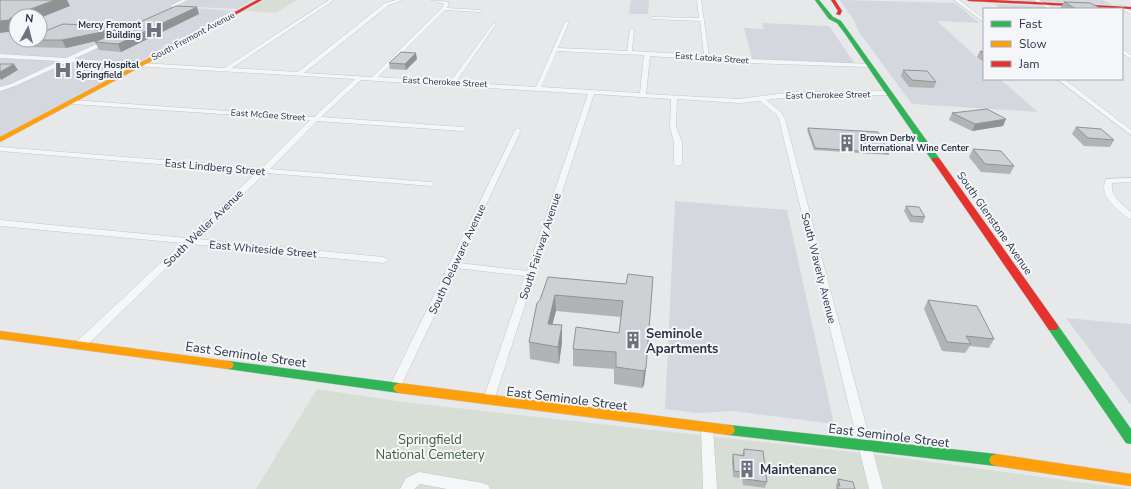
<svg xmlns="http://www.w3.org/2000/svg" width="1131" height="489" viewBox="0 0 1131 489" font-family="'Nunito Sans',sans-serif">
	<rect width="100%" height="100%" fill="#e6e8ea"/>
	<!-- built -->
	<g fill="#d4d7dd" fill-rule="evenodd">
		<path d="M0,0H181L168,6L234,11L0,136ZM16,16H40V40H16Z"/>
		<polygon points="189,0 253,0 237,9 177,6"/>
		<polygon points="631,0 649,0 648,14 629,14"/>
		<polygon points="842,0 955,3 980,23 937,21 984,64 984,79 1000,79 1038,112 912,104 859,32 854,20 840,1"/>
		<polygon points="1009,0 1103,0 1113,5"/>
		<polygon points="995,4 1041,6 1046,9 1001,9"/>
		<polygon points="762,23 829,26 857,67 753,62 744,28 764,29"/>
		<polygon points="675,201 787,210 834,424 734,411 697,413 665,409"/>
		<polygon points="1066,318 1131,324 1131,405"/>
	</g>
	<!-- green -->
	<g fill="#d6ded6">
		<polygon points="264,0 297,0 276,13 245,11"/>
		<polygon points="317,389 403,402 887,456 1130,489 256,489"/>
	</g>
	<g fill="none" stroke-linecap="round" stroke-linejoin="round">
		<!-- street casing -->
		<g stroke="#c4c6c8" stroke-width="1">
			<g id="street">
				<polygon points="182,0 187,0 174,7 170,6"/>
				<path d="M329,0H334L232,68L298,72L385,3L396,0H403L389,5L304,73L372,77L442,8L444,4L431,0L449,2L447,8L480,10L482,11L480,12L445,10L378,77L450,82L494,23L496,24L456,82L536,87L565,22L567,21L569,22L558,48L627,51L630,30L632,29L634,30L632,51L704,55L700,21L652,19L650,18L652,17L699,18L697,0H701L709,56L748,59L871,64V66L869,67L748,63L650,56L646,94L739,99L794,92L890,91L893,93L890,95H806L766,100L781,112L785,119L883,489H869L779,119L776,114L760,101L739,103L677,99L676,127L682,142V164L678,166L674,164V142L670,127L671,99L594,94L493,403L489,405L485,403L483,400L525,276L457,268L399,390L395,392L391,390L389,387L515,130L518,128L521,130L459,263L527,271L588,94L361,80L321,117L463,127L466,129L463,131L317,121L270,169L429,182H432L433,184L432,186L265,173L197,239L383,257L388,260L386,262L383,263L191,244L84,348L80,349L76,348L75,345L76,342L182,243L0,226V220L187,238L257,172L0,151V147L262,168L310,120L72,104L69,102L72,100L314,117L355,79L68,62L15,86L0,91V87L11,84L60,61L0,58V54L66,58L108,39L111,41L110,42L74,59L225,68ZM557,51L644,55L640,93L541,87Z"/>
				<polygon points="954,0 959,0 984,19 984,22"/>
				<polygon points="1034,0 1039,0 1054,9 1049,9"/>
				<polygon points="1119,6 1123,6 1131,11 1131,14 1119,8"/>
				<polygon points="1122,49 1131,55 1131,59 1122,53"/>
				<polygon points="1057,79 1064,79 1131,130 1131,135"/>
				<path d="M1131,178V182L1112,183C1110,196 1122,204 1131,212V219L1128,218C1117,209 1098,196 1106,179Z"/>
				<polygon points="707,423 711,424 713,428 717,489 703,489 701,428 703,424"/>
				<polygon points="419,472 483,483 488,485 490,489 447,489 420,484 414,489 400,489 406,478"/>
			</g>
		</g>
		<!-- fast casing -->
		<g stroke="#c4c6c8" stroke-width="1">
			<g id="fast">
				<polygon points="815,0 819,0 833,17 841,21 939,158 939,162 933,162 846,35 837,23 829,19"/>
				<polygon points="1053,323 1057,324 1131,429 1131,444 1126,443 1049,330 1048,327 1049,324"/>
				<polygon points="228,361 399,383 403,385 405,388 403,391 399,393 228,369 224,368 222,365 224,362"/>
				<polygon points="729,425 996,454 1001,456 1003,460 1001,464 996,466 729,435 725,434 723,430 725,426"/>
			</g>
		</g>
		<!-- slow casing -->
		<g stroke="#c4c6c8" stroke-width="1">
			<g id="slow">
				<polygon points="172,46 175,48 174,49 0,142 0,137"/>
				<polygon points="0,331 228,361 232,362 234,365 232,368 228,369 0,339"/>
				<polygon points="399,383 729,425 733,426 735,430 733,434 729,435 399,393 395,391 393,388 395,385"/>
				<polygon points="996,454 1131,474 1131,486 996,466 991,464 989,460 991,456"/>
			</g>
		</g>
		<!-- jam casing -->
		<g stroke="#c4c6c8" stroke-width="1">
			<g id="jam">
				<polygon points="257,0 262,0 174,49 169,48"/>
				<polygon points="831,0 835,0 842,11 840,15 836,14 838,11"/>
				<polygon points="967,0 995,0 1131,7 1131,9 969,1"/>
				<polygon points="933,158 939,158 1057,324 1058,327 1057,330 1049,330 932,160"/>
			</g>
		</g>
		<!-- street -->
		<use href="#street" fill="#f5f6f7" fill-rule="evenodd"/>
		<!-- fast -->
		<use href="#fast" fill="#30b455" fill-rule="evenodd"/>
		<!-- slow -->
		<use href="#slow" fill="#ff9f0a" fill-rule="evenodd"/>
		<!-- jam -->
		<use href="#jam" fill="#e5322d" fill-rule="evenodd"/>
	</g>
	<!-- wall -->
	<g fill="#b1b3b5">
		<polygon points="1064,2 1102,9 1060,9"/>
		<polygon points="199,14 121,52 99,50 95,42 100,40 66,48 30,47 27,40 40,40 40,33 114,26 117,33"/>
		<polygon points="980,51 984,52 984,63 977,57"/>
		<polygon points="417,59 406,70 390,69 389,63"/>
		<polygon points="903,70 936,82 934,88 909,87 901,76"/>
		<polygon points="952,113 1003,126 972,131 949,120"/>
		<polygon points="1076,127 1114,140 1110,147 1084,146 1072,134"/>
		<polygon points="808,128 889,153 889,155 814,150 807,130"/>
		<polygon points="973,149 1014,166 1010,174 981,172 969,157"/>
		<polygon points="906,206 925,217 923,223 910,222 904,211"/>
		<polygon points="548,277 626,284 646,368 644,385 642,388 614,384 614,369 573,366 573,349 619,333 621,317 556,311 552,324 562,342 559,364 530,359 529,342 540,300"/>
		<polygon points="928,300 994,339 989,348 970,346 965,353 942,351 924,309"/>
		<polygon points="744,449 767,482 765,488 743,485 742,478 733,477 732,460 733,454 742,455"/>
		<polygon points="838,479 855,489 836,489 836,486"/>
	</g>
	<!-- shaded-wall -->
	<g fill="#909294">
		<polygon points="55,0 67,0 70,6 40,18 42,21 42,25 40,25 40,16 25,16 28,10"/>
		<polygon points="197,7 199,14 121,52 118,44"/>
		<polygon points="16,17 16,31 0,33 0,21 10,18"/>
		<polygon points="114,26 117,34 105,39 66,48 62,40"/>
		<polygon points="416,53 417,59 406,70 405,64"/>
		<polygon points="14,64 18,70 1,80 0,78 0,72"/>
		<polygon points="1006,119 1003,126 972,131 975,124"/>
		<polygon points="555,295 556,311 548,341 548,324"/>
		<polygon points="562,325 562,342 559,364 558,347"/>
		<polygon points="646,368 644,385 642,388 644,371"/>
	</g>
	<!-- building -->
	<g fill="#ced0d3" stroke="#909294">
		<polygon points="0,0 55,0 28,10 37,11 37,15 25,16 16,16 16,17 10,18 10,20 0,21"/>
		<polygon points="1064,2 1090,3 1102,9 1076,9"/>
		<polygon points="176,6 197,7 118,44 95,42"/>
		<polygon points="63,24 114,26 102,32 62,40 40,40 40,33"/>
		<polygon points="980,51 984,52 984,55"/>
		<polygon points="401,52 416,53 405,64 389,63"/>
		<polygon points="0,64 14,64 0,72"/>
		<polygon points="903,70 927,71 936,82 912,80"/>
		<polygon points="987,109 1006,119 975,124 952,113"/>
		<polygon points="1076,127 1101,129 1114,140 1088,138"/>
		<polygon points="808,128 878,132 889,153 815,148"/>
		<polygon points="973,149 1001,151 1014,166 985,164"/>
		<polygon points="906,206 919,207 925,217 912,216"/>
		<polygon points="628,274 653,277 646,368 644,371 616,367 616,352 573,349 576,327 619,333 623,301 555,295 548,324 562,325 558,347 529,342 537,303 540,300 548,277 626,284"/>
		<polygon points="928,300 977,306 994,339 966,336 971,344 947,342"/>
		<polygon points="744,449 763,451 767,482 745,479 744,472 734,471 733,454 744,456"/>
		<polygon points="838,479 853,482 855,489 838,489 838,485 840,486"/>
	</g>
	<!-- icons -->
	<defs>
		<g id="hospital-bare" transform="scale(1.38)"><path d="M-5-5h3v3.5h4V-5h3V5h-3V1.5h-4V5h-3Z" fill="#6c737f" stroke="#f4f6f9" stroke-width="2.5" paint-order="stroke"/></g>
		<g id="building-bare" transform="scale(1.38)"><path d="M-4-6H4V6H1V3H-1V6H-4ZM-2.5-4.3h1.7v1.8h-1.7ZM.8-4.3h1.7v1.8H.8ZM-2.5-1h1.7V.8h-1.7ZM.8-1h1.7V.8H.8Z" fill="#6c737f" stroke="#f4f6f9" stroke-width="2.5" paint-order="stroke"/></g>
	</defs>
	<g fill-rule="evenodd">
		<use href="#hospital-bare" x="154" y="30"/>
		<use href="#hospital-bare" x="63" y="70"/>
		<use href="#building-bare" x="847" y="143"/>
		<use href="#building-bare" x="633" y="340"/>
		<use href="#building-bare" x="747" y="469"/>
	</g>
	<g text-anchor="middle" stroke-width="4" stroke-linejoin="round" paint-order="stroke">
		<!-- far-poi labels -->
		<g font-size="9" font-weight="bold" fill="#2b3445" stroke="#f4f6f9" text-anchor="start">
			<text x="141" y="28" text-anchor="end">Mercy Fremont<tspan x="141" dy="10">Building</tspan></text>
			<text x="76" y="68">Mercy Hospital<tspan x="76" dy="10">Springfield</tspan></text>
			<text x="860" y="141">Brown Derby<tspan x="860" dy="10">International Wine Center</tspan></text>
		</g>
		<!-- far-street labels -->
		<g font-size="9" fill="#2b3445" stroke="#f4f6f9">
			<text transform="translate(193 36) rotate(-28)" y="3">South Fremont Avenue</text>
			<text transform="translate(712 58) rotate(4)" y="3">East Latoka Street</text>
			<text transform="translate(445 82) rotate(3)" y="3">East Cherokee Street</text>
			<text transform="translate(828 95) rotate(-1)" y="3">East Cherokee Street</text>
			<text transform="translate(268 115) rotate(4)" y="3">East McGee Street</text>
		</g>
		<!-- street labels -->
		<g font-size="11" fill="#2b3445" stroke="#f4f6f9">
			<text transform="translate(215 167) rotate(5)" y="4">East Lindberg Street</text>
			<text transform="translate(995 223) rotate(55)" y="4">South Glenstone Avenue</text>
			<text transform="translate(203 228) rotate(-44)" y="4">South Weller Avenue</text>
			<text transform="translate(540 246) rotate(-72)" y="4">South Fairway Avenue</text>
			<text transform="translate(263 249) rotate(5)" y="4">East Whiteside Street</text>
			<text transform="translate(457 259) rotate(-65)" y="4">South Delaware Avenue</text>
			<text transform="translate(819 268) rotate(76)" y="4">South Waverly Avenue</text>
		</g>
		<!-- near-poi labels -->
		<g font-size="13" font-weight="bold" fill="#2b3445" stroke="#f4f6f9" text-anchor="start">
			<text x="646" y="338">Seminole<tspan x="646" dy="15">Apartments</tspan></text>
			<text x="760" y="474">Maintenance</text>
		</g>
		<!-- near-street labels -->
		<g font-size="13" fill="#2b3445" stroke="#f4f6f9">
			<text transform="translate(246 354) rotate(8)" y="5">East Seminole Street</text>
			<text transform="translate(567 398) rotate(7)" y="5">East Seminole Street</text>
			<text transform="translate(889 435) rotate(7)" y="5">East Seminole Street</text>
		</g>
		<!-- near-park labels -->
		<g font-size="13" fill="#3f6138" stroke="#f4f6f9">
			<text x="430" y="444">Springfield<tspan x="430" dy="15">National Cemetery</tspan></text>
		</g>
	</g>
	<!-- legend -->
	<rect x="983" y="8" width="140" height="72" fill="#f4f6f9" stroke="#a4a8b1"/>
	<rect x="991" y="21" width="20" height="6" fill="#30b455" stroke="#a4a8b1"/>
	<text x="1019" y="28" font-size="12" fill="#2b3445">Fast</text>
	<rect x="991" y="41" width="20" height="6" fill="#ff9f0a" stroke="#a4a8b1"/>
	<text x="1019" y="48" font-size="12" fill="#2b3445">Slow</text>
	<rect x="991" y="61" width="20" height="6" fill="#e5322d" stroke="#a4a8b1"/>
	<text x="1019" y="68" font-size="12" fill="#2b3445">Jam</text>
	<!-- north arrow -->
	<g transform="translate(28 28) rotate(7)"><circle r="19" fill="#f4f6f9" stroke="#a4a8b1"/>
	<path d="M0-3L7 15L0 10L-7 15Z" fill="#6c737f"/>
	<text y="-6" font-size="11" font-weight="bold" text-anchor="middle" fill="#2b3445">N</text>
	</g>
</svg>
